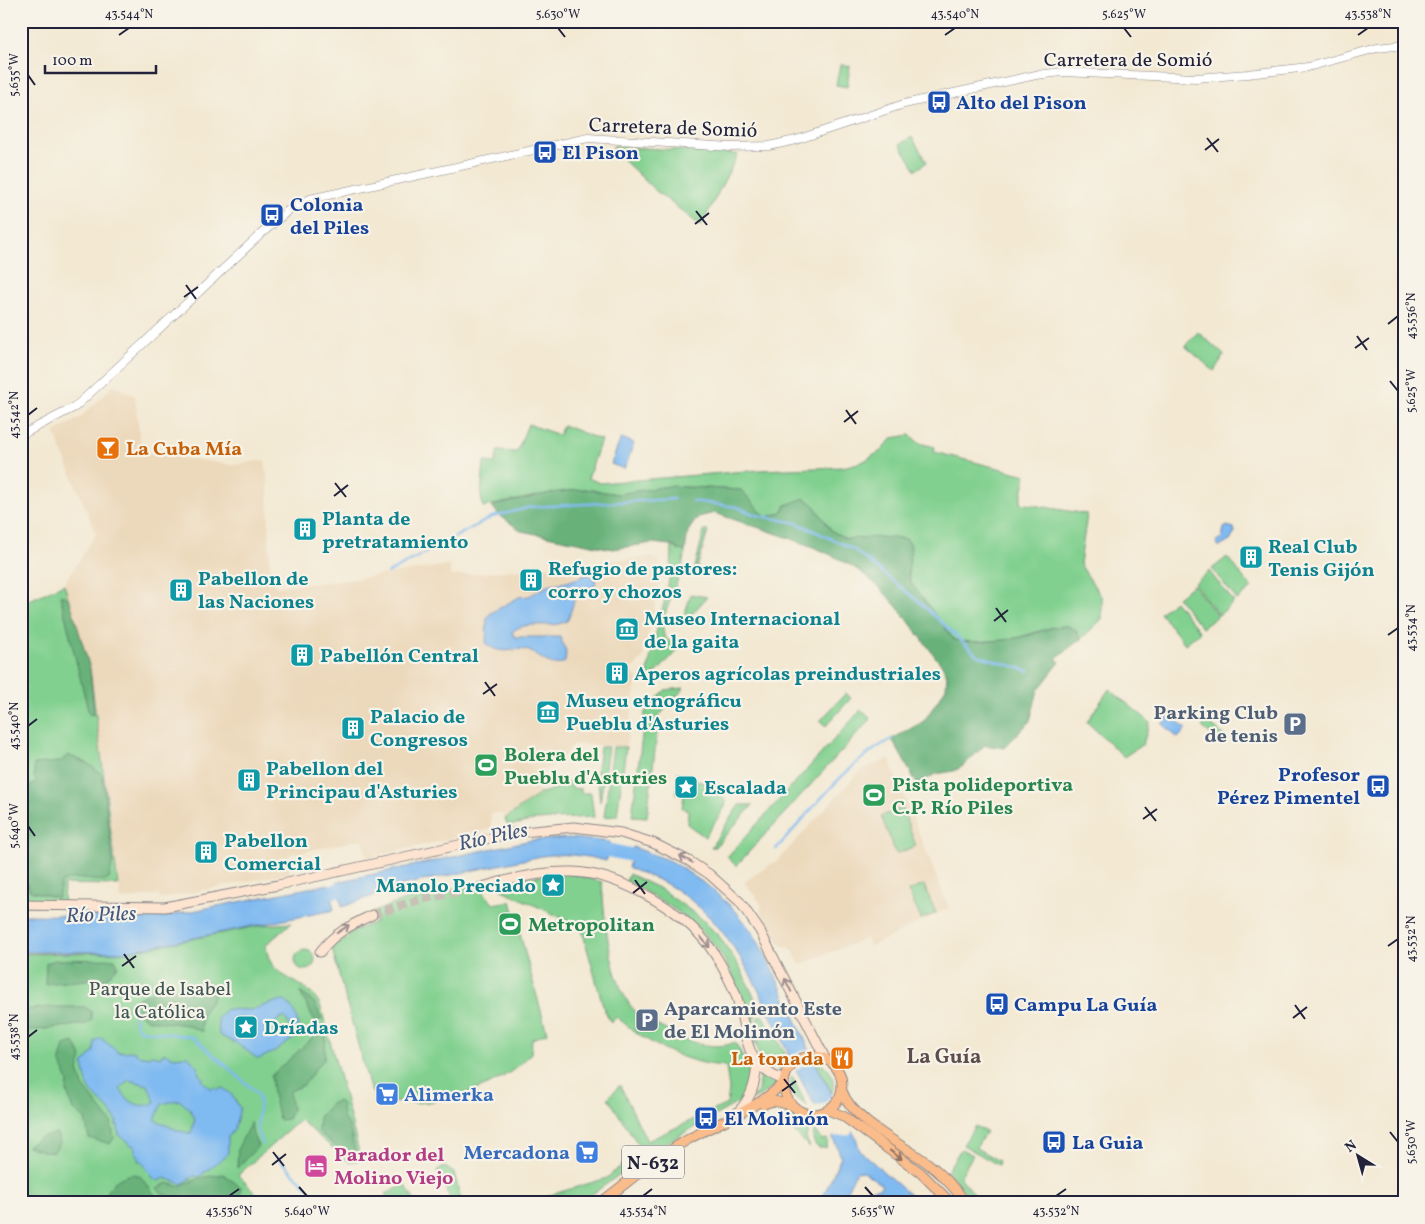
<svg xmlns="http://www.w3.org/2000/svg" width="1425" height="1224" viewBox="0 0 1425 1224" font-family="Vollkorn,serif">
	<rect width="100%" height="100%" fill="#f7f3e8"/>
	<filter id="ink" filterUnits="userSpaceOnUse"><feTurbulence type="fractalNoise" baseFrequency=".02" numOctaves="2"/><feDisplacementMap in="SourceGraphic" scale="10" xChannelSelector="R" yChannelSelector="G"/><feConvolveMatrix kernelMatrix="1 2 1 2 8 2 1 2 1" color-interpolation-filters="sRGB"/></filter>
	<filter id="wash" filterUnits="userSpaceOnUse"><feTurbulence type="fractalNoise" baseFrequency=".0096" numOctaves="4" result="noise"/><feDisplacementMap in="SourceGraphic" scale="20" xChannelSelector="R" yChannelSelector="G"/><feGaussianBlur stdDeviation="1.12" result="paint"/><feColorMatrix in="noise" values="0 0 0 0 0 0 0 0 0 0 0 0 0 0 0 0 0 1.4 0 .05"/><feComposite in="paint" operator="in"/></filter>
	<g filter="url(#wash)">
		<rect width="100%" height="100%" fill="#f3e9d3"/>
		<!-- built -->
		<g fill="#ecd8ba">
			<polygon points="114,385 135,396 141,452 233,465 265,460 268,485 270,569 276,587 354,579 449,565 451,576 651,557 660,561 662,574 643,658 631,670 637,679 626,747 573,744 558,763 532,776 539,794 505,819 502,814 491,813 491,828 475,834 469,831 463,836 367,858 363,839 288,855 289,873 165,898 160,899 159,895 121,900 90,669 64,584 96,534 54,432 81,417"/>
			<polygon points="889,759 949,908 870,947 866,938 800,965 792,949 781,945 761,913 761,904 744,882 779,859 861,770"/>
		</g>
		<!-- green -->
		<g fill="#81d08f" stroke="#527965">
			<polygon points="840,64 850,66 847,87 836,85"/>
			<polygon points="912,137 927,162 916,170 900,144"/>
			<polygon points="614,146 738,154 701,226 656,191 612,149"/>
			<polygon points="1198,332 1224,355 1214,371 1185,346"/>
			<path d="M528,424L559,435L563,425L601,440L588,478L600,483L759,470L843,467L862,462L881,451L892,438L910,435L919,443L935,447L934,452L1026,475L1020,503L1087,514L1080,564L1102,598V619L1081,639L1076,630L1053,627L1010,640L966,642L954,640L911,583L902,538L846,539L832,531L812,503L767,517C757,510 750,499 741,490L669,486L618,494L585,489L551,493L483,507L481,496L484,462L495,463L498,451L517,452Z"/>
			<polygon points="704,531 708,531 696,572 694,571"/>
			<path d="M672,546L685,552L681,571L662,622L664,636L670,642L682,645L647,683C650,637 673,592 672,546Z"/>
			<polygon points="1227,557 1252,588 1237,600 1212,569"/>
			<polygon points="1209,571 1234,602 1219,615 1194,584"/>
			<polygon points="64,584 90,669 118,885 64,884 63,906 21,905 21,604"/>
			<polygon points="1193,585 1218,616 1202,628 1177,597"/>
			<polygon points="691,594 707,597 682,625 681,625"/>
			<polygon points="1175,601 1200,632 1185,644 1160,613"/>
			<polygon points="684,688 659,716 647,817 632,816 645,712 665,690"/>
			<polygon points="1109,689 1150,722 1143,744 1124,757 1087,722"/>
			<polygon points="846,693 851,698 826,726 820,721"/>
			<polygon points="861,710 871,719 736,866 727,857"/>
			<polygon points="1207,721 1225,737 1216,738 1202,727"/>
			<polygon points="600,747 608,747 600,802 597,772"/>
			<polygon points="613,747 626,747 617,816 604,817"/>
			<polygon points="678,772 686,781 706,782 726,801 725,807 705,837 687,824 688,810 682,808 684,795 676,793"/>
			<polygon points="568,782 572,783 572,788 581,789 581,793 591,793 594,817 536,820 508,826 505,819 539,794 566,785"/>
			<polygon points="739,805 753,805 715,847 711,847"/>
			<polygon points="902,808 916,846 896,854 881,816"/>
			<path d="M565,872L602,882C604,917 610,984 634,1010C646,1022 665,1029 680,1037C696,1044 719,1050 735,1042C746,1062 759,1082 739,1102L645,1155L608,1098L620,1085L647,1141L727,1104L729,1090L726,1066C686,1064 647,1044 617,1017L611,1022L604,1009L581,927L502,890L501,881Z"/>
			<path d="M629,874L662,890L702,919L719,936L740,968L758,1005L754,1020L756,1047C745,1027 743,1004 735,982C714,929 673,907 626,881Z"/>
			<polygon points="924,885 936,913 921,919 908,891"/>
			<path d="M470,886L482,889L493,904L511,901L547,1033L532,1039L531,1053C503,1090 420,1114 376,1098L370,1089L331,945L349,938L347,934L376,922L372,913C404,898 436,891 470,886Z"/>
			<path d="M291,923L266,945C269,981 301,976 318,1001C323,1010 325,1025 328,1034C340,1076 350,1118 361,1160L349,1162L300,1120L238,1175L266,1203H21V954L124,952L263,925Z"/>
			<circle cx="305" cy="960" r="10"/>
			<path d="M762,1015L787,1056L781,1070C774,1067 760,1061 758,1053C757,1050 757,1021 758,1017Z"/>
			<path d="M816,1063C831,1066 836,1079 832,1093Z"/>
			<polygon points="760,1073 774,1081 776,1085 753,1100 758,1091"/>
			<polygon points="792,1076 807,1106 793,1096 790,1083"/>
			<polygon points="781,1111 810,1125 806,1137 810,1148 792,1130"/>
			<polygon points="975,1126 986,1132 976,1148 999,1161 998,1165 963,1145"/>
			<path d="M815,1129L822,1140L827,1139L828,1141L826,1148H819C812,1144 812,1137 815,1129Z"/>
			<polygon points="961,1149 973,1155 960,1177 982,1203 975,1203 947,1171"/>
			<polygon points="624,1163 629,1168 580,1203 549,1203 547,1196 607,1178"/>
			<polygon points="445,1167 454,1173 462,1203 440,1203 450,1199 437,1170"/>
			<polygon points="405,1185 416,1203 391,1203 385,1194"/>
		</g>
		<!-- forest -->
		<g fill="#68b27a" stroke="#456a5a">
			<path d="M669,486L741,490C750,498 757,510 767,517L781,513L786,505L804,498L812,503L832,531L846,539L878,537L907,539L911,546L908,576L911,583L954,640C979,644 1005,641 1029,635C1041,632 1053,625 1067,626C1074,627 1077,633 1081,639L1056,658L1060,662L1038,690L1030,721L1004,748L985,745L963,766L954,771L936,774L917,784L892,739L924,721L946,688L947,676L944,668C921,639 892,594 862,573C826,546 759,529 715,513L698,517L688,531L685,552L670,545L652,543L613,549L521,531L498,514L492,506L551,493L585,489L618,494Z"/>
			<polygon points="60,595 66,597 70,601 90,669 94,715 89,714"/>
			<path d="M68,755L87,763L102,774L113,861L109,879C93,884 75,873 61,883L58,898L30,891L21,873V793L37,781L34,778V764L60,762Z"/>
			<polygon points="115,959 118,966 107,978 45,984 46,963 55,960"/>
			<path d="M195,987L214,992C213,1008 198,1005 202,1032L187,1025L148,1020L137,1012V999C154,988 176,989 195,987Z"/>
			<polygon points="300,992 314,1002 322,1019 315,1022"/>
			<polygon points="51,1007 85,1007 91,1011 92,1019 86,1024 21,1032 21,1010"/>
			<polygon points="319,1032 326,1037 324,1060 316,1068 305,1084 289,1092 292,1109 288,1119 279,1120 273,1094 271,1076"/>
			<polygon points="74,1042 82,1058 78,1070 83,1086 111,1122 114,1138 110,1144 89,1138 85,1119 72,1108 67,1091 68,1082 60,1060 64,1045"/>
			<polygon points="339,1101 342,1104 343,1118 349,1126 355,1151 352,1154 336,1147 318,1131 319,1117 332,1103"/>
			<polygon points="251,1122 253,1135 258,1146 237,1168 238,1148"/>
			<polygon points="57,1133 60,1142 54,1152 43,1151 27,1146 39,1138"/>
			<path d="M133,1174L140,1176L161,1203H112L104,1197C111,1183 118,1177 133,1174Z"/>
			<path d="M223,1174L241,1187L240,1203C216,1203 175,1210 157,1188L167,1183L179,1186L200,1178Z"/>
		</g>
		<!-- water -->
		<g fill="#7fbaf1" stroke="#506e96" fill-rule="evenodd">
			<polygon points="621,438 634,443 624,469 611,464"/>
			<polygon points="1227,526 1234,528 1235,532 1230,541 1219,547 1216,541 1222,538 1224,528"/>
			<path d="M588,574L596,580L594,589L586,595L575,598L568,620C553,631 528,618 512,632L515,637H560L566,651L565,662C551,670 541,656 529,651C515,645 505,658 486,644L487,618L491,613L519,597L529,596L551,584L567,582Z"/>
			<polygon points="1170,715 1186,729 1178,738 1162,724"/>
			<path d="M571,838L610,842L606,861C584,855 564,853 542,856L403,885L342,907L337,882L532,840Z"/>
			<path d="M633,847L673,862L708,886L735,910L753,933L767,958L820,1072L856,1138L860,1151L919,1203H820L841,1157C831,1128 812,1103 799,1076C764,1005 738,921 663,882C652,877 640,873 628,868ZM863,1171L882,1185L880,1188L846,1193L856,1172Z"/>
			<polygon points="329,884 334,910 124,952 21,952 21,915 167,916"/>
			<path d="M285,1001C297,1010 300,1023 296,1037L274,1052L258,1059L236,1043L219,1035L218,1018L226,1009L251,1010L275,1002ZM284,1017L290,1025L287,1033L277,1032L274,1028L278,1019Z"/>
			<path d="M101,1038L118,1052L134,1051L138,1055L149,1057L151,1055L161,1057L164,1053L173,1057L188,1056L198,1067L199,1075L204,1078L202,1081L212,1089L214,1087L217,1090L223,1088L231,1094L240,1108L234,1130L228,1137V1154L199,1177L194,1176L182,1184L165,1178L159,1181L154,1179L141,1161H138L140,1157L136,1154L134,1145H130L128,1141L119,1135L118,1125H115L117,1122C112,1111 103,1105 95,1096C86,1086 85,1074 83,1064L94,1051L95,1041ZM128,1080L148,1085L155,1102C140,1111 127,1101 120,1089ZM179,1100L190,1109L195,1119L191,1133C176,1132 168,1125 155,1120L162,1104Z"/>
		</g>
		<!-- pier -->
		<g fill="#f3e9d3">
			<polygon points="812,1049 819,1063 804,1064 794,1072 788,1059 798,1052"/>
			<polygon points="834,1092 854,1129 850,1135 830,1137 813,1107 825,1103"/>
		</g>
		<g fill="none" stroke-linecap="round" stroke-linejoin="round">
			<!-- stream -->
			<g stroke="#7fbaf1" stroke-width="2.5">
				<polyline points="692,501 737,507 756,515 797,523 853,549 916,599 977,655 1029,671"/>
				<polyline points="388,573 492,517 531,507 674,499"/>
				<path d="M776,849C811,812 847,761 892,739"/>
				<path d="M133,1007L136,1026L140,1030L193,1037L257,1093C265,1113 249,1122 263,1144"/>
				<polyline points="277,1157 307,1187"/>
			</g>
			<!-- river -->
			<g stroke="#7fbaf1" stroke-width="14">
				<polyline points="592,847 631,855 648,862"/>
				<polyline points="313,896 355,886"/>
			</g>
		</g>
	</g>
	<g filter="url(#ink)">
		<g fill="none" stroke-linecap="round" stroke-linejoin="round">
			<!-- secondary-tunnel -->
			<polyline stroke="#c9c1b5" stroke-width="9" stroke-dasharray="9 4.5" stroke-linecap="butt" points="372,915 421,899 479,888"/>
			<!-- tertiary casing -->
			<g stroke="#8a8687" stroke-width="9">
				<polyline id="tertiary" points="21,435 75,407 261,234 290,209 310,199 588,138 731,147 769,146 796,140 904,104 1036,75 1062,72 1196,78 1248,74 1308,67 1377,48 1404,45"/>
			</g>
			<!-- secondary casing -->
			<g stroke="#8a8687" stroke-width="11">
				<g id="secondary">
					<path d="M479,888C508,879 542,871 572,872C616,873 677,907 705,941C717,955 726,973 734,990C750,1027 737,1064 784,1080"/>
					<polyline points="21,905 165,907 278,885 513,833 574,827 621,833 653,843 689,861 709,874 740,902 760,931 826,1060"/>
					<path d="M320,952C334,933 351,925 372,915"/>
					<path d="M736,1114C751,1099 755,1086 757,1065"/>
				</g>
			</g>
			<!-- primary casing -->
			<g stroke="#8a8687" stroke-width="11">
				<g id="primary">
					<circle cx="813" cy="1085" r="29"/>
					<path d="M842,1091C853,1121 900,1143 926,1162C941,1173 955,1188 966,1203"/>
					<polyline points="763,1104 774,1101 791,1105"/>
					<polyline points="828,1110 843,1116 921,1173 951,1203"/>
					<path d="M600,1203C629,1181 656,1158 687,1140C720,1121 757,1110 784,1082"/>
				</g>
			</g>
			<!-- tertiary -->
			<use href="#tertiary" stroke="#fff" stroke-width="8"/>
			<!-- secondary -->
			<use href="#secondary" stroke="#fde4d1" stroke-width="9"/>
			<!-- primary -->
			<use href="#primary" stroke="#fabc8b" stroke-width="9"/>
		</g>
		<!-- one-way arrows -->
		<defs><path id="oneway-shaft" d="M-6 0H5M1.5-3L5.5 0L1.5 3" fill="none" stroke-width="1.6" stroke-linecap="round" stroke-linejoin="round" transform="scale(1.25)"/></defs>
		<g stroke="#9a8d8e">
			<use href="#oneway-shaft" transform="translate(686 859) rotate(-150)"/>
			<use href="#oneway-shaft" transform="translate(343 929) rotate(-33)"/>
			<use href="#oneway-shaft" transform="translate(705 942) rotate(50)"/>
			<use href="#oneway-shaft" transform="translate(788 985) rotate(-116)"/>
		</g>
		<use stroke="#8e6f63" href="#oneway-shaft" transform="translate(896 1155) rotate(36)"/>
	</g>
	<!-- ticks -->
	<path fill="none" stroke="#22223b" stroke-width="2" d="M558,28L565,37M1124,28L1131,37M119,35L129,28M945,35L955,28M1358,35L1368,28M28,75L35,85M1207,138L1218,152M1205,150L1219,139M696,211L707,225M695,224L709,213M186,285L196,299M184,297L198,287M1388,324L1398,316M1357,336L1367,350M1355,348L1369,338M1390,381L1398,391M846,410L856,424M28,415L37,408M844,422L858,411M335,483L346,497M334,496L348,485M996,608L1006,622M994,621L1008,610M1388,635L1398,628M485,682L495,696M483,694L497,684M28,726L37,719M1145,807L1156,821M1143,819L1157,809M28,826L35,836M635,880L645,894M633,893L647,882M1388,946L1398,939M124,954L134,968M122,966L136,956M1295,1005L1305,1019M1293,1018L1307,1007M28,1037L37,1030M784,1079L795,1093M782,1091L796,1081M1390,1132L1398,1142M273,1152L284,1166M272,1165L286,1154M299,1187L307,1196M865,1187L873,1196M229,1196L239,1189M643,1196L652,1189M1056,1196L1066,1189"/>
	<!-- icons -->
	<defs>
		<g id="bus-square" transform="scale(1.25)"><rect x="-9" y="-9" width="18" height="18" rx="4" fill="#1a4fb4" stroke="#f7f3e8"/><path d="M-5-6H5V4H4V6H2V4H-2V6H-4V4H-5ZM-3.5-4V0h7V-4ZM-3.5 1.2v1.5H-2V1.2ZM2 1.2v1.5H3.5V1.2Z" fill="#fff"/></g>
		<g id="bar-square" transform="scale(1.25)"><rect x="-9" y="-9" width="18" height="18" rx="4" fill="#e8710a" stroke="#f7f3e8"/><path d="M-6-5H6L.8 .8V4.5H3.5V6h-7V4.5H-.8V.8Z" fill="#fff"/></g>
		<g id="building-square" transform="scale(1.25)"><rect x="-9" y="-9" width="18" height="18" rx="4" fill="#0f9aa8" stroke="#f7f3e8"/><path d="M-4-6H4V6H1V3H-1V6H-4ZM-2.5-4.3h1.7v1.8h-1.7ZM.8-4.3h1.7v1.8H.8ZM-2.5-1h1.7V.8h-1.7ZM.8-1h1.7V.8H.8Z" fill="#fff"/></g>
		<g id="museum-square" transform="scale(1.25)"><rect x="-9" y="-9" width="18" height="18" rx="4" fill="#0f9aa8" stroke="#f7f3e8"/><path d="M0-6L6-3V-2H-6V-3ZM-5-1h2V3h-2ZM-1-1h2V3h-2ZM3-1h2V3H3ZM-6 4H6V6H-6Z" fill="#fff"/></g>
		<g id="parking-square" transform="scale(1.25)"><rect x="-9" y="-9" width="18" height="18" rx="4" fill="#5c6f8a" stroke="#f7f3e8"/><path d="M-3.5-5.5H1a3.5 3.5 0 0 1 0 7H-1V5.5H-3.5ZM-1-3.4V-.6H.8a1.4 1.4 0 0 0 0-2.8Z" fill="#fff"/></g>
		<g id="stadium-square" transform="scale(1.25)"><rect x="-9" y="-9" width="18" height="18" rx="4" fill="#2e9e5b" stroke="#f7f3e8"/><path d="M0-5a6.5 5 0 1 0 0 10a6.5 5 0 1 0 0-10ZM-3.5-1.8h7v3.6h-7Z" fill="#fff"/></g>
		<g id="sight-square" transform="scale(1.25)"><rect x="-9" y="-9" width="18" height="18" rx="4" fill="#0f9aa8" stroke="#f7f3e8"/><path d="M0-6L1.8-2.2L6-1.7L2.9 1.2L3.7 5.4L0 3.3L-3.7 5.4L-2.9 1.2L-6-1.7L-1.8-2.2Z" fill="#fff"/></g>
		<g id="restaurant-square" transform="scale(1.25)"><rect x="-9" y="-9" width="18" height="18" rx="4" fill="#e8710a" stroke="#f7f3e8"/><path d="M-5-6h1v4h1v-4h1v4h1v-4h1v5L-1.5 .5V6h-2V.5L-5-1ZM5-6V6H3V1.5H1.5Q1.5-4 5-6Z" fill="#fff"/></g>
		<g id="supermarket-square" transform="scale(1.25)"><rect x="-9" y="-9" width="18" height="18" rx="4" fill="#3f7fe0" stroke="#f7f3e8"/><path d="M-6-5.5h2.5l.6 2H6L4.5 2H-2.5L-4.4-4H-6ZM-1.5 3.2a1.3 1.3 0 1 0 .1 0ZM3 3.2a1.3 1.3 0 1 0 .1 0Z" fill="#fff"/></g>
		<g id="hotel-square" transform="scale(1.25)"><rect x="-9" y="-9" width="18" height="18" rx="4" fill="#d1479c" stroke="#f7f3e8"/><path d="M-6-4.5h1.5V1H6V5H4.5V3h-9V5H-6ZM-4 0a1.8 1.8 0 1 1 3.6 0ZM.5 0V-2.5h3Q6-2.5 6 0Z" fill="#fff"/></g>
	</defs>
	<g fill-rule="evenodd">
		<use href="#bus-square" x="939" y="102"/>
		<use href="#bus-square" x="545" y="152"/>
		<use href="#bus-square" x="272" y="215"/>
		<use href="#bar-square" x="108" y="448"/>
		<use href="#building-square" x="305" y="529"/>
		<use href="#building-square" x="1251" y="557"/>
		<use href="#building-square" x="531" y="580"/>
		<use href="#building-square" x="181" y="590"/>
		<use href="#museum-square" x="627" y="629"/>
		<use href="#building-square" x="302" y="655"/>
		<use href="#building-square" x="617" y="673"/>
		<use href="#museum-square" x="548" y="712"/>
		<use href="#parking-square" x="1295" y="724"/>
		<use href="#building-square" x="353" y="728"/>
		<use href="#stadium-square" x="486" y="765"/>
		<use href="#building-square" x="249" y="780"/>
		<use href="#bus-square" x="1378" y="786"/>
		<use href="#sight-square" x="686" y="787"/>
		<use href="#stadium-square" x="874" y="795"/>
		<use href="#building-square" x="206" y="852"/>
		<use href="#sight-square" x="553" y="885"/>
		<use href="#stadium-square" x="510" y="924"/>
		<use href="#bus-square" x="997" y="1004"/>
		<use href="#parking-square" x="647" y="1020"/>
		<use href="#sight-square" x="246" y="1027"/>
		<use href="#restaurant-square" x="842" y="1058"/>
		<use href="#supermarket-square" x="387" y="1094"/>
		<use href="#bus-square" x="706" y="1118"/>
		<use href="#bus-square" x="1054" y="1142"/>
		<use href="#supermarket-square" x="587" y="1152"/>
		<use href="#hotel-square" x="316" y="1166"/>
	</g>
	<g text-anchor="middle" stroke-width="4.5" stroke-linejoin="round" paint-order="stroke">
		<!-- shield labels -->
		<rect fill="#f7f3e8" stroke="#62616f" stroke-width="1" x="622" y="1145.5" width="62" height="33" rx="4"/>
		<g font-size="19" font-weight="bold" fill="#22223b">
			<text x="653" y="1169">N-632</text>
		</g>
		<!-- street labels -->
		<g font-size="20" fill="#22223b" stroke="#f7f3e8">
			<text x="1128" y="66">Carretera de Somió</text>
			<text transform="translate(673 127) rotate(2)" y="7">Carretera de Somió</text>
		</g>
		<!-- transit labels -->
		<g font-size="20" font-weight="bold" fill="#164399" stroke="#f7f3e8" text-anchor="start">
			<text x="956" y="109">Alto del Pison</text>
			<text x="562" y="159">El Pison</text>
			<text x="290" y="211">Colonia<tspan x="290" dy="23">del Piles</tspan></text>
			<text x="1360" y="781" text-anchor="end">Profesor<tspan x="1360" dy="23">Pérez Pimentel</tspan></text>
			<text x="1014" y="1011">Campu La Guía</text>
			<text x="724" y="1125">El Molinón</text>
			<text x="1072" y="1149">La Guia</text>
		</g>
		<!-- food labels -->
		<g font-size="20" font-weight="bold" fill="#c56008" stroke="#f7f3e8" text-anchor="start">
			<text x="126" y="455">La Cuba Mía</text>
			<text x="824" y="1065" text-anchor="end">La tonada</text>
		</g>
		<!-- culture labels -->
		<g font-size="20" font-weight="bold" fill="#0d838f" stroke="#f7f3e8" text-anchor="start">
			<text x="322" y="525">Planta de<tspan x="322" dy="23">pretratamiento</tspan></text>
			<text x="1268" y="553">Real Club<tspan x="1268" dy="23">Tenis Gijón</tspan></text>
			<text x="548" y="575">Refugio de pastores:<tspan x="548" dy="23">corro y chozos</tspan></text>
			<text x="198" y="585">Pabellon de<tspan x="198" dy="23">las Naciones</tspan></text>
			<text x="644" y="625">Museo Internacional<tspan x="644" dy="23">de la gaita</tspan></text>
			<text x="320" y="662">Pabellón Central</text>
			<text x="634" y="680">Aperos agrícolas preindustriales</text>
			<text x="566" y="707">Museu etnográficu<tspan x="566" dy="23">Pueblu d'Asturies</tspan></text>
			<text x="370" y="723">Palacio de<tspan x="370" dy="23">Congresos</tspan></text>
			<text x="266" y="775">Pabellon del<tspan x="266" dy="23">Principau d'Asturies</tspan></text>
			<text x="704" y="794">Escalada</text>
			<text x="224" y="847">Pabellon<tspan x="224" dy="23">Comercial</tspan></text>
			<text x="536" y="892" text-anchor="end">Manolo Preciado</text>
			<text x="264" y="1034">Dríadas</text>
		</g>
		<!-- service labels -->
		<g font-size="20" font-weight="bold" fill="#4e5e75" stroke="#f7f3e8" text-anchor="end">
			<text x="1278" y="719">Parking Club<tspan x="1278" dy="23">de tenis</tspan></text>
			<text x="664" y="1015" text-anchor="start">Aparcamiento Este<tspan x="664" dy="23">de El Molinón</tspan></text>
		</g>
		<!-- leisure labels -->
		<g font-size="20" font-weight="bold" fill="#27864d" stroke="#f7f3e8" text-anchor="start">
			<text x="504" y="761">Bolera del<tspan x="504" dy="23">Pueblu d'Asturies</tspan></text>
			<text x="892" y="791">Pista polideportiva<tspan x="892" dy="23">C.P. Río Piles</tspan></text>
			<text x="528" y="931">Metropolitan</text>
		</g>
		<!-- park labels -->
		<g font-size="20" fill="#3e5654" stroke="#f7f3e8">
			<text x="160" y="995">Parque de Isabel<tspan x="160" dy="23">la Católica</tspan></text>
		</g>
		<!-- shop labels -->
		<g font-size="20" font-weight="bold" fill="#366cbe" stroke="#f7f3e8" text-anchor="start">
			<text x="404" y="1101">Alimerka</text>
			<text x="570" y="1159" text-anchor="end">Mercadona</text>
		</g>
		<!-- hotel labels -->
		<g font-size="20" font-weight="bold" fill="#b23c85" stroke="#f7f3e8" text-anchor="start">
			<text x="334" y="1161">Parador del<tspan x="334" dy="23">Molino Viejo</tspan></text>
		</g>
		<!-- water labels -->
		<g font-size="21" font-style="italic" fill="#43577b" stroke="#f7f3e8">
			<text transform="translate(493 836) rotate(-12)" y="7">Río Piles</text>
			<text transform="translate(101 914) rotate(-2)" y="7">Río Piles</text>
		</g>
		<!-- neighbourhood labels -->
		<g font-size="21" font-weight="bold" fill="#5d4e4d" stroke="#f7f3e8">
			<text x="944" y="1063">La Guía</text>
		</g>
	</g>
	<!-- margin -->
	<rect width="1425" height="1224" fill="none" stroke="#f7f3e8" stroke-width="55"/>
	<!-- north arrow -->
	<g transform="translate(1358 1156) rotate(323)" stroke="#f7f3e8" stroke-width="4" paint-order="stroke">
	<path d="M0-4L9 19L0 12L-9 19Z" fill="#22223b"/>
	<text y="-8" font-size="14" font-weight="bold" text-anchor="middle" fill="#22223b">N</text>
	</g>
	<!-- scale -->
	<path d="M45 65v8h111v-8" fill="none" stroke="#22223b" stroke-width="2.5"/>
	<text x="52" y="65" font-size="15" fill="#22223b" stroke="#f7f3e8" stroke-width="4" paint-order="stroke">100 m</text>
	<rect x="28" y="28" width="1370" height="1168" fill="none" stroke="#22223b" stroke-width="2"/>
	<g font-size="12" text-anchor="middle" fill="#22223b">
		<text x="129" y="18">43.544°N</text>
		<text x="558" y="18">5.630°W</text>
		<text x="955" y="18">43.540°N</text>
		<text x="1124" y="18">5.625°W</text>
		<text x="1368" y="18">43.538°N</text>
		<text transform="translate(14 75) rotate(-90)" y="4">5.635°W</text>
		<text transform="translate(1411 316) rotate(-90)" y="4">43.536°N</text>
		<text transform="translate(1411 391) rotate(-90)" y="4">5.625°W</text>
		<text transform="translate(14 415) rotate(-90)" y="4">43.542°N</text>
		<text transform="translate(1411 628) rotate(-90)" y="4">43.534°N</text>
		<text transform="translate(14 726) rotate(-90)" y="4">43.540°N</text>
		<text transform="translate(14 826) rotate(-90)" y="4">5.640°W</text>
		<text transform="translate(1411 939) rotate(-90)" y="4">43.532°N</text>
		<text transform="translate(14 1037) rotate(-90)" y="4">43.538°N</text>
		<text transform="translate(1411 1142) rotate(-90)" y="4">5.630°W</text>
		<text x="229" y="1215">43.536°N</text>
		<text x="307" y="1215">5.640°W</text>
		<text x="643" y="1215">43.534°N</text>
		<text x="873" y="1215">5.635°W</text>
		<text x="1056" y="1215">43.532°N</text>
	</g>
</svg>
